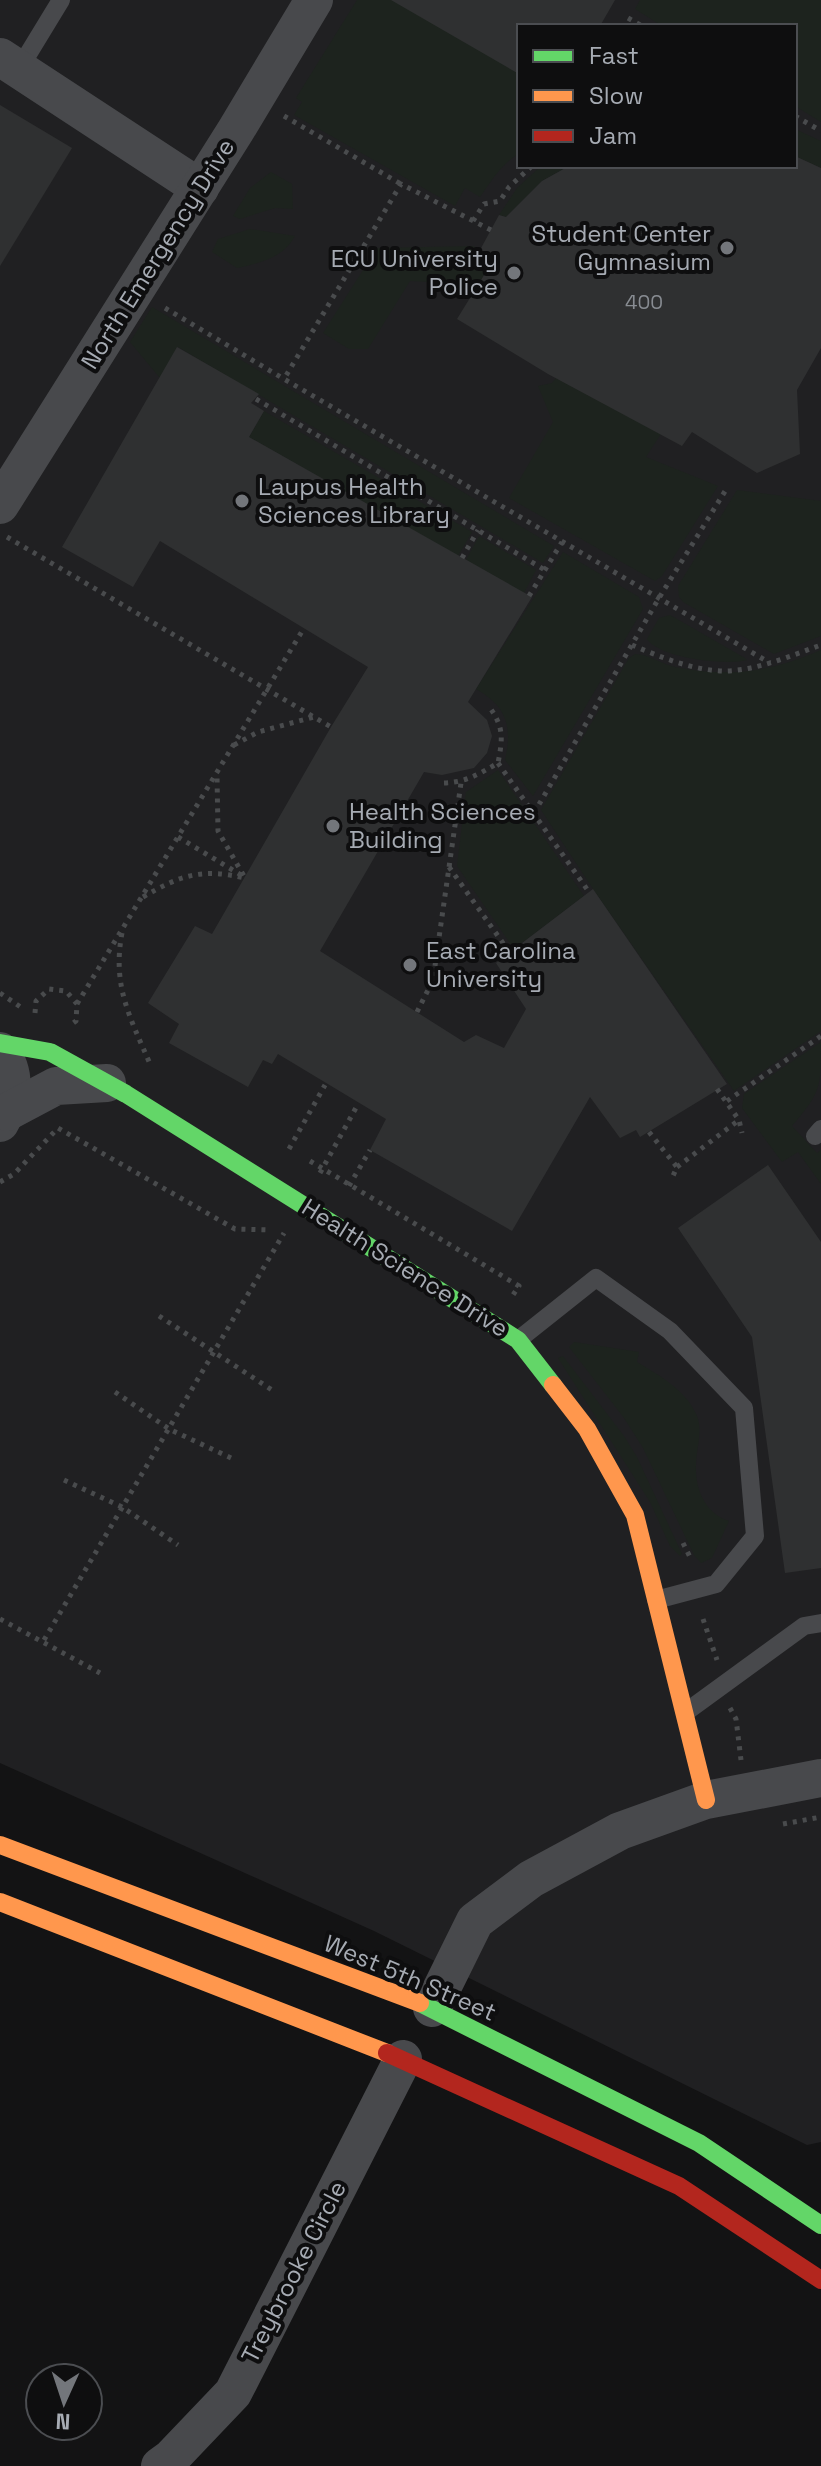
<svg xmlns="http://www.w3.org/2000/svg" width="821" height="2466" viewBox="0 0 821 2466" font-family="'Space Grotesk',sans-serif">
	<rect width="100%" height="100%" fill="#131314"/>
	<!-- built -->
	<path fill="#202022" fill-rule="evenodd" d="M0,0H821V2142L807,2145L374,1931L0,1763ZM519,26H795V166H519Z"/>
	<!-- green -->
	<g fill="#1d231e">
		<path d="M357,0H404L519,74V154C503,162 491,181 480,197L465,188L455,206L294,115L302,102L296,98Z"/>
		<polygon points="640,0 821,0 821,122 795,106 795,26 662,26 635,9"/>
		<polygon points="795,129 821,141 821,168 795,156"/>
		<polygon points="541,166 569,166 542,181 506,217 499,215 517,188"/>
		<polygon points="271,172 292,184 293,209 275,208 240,219 233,216 250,188"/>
		<path d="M250,229L295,236C283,258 260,263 237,268L212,252L218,239Z"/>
		<polygon points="473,246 494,259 478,285 410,281 368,349 349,349 323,333 377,248"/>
		<polygon points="152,307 554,546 543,563 178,347 160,378 130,342"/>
		<polygon points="556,378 661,434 646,457 718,486 662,576 655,581 509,498 553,422 538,386 552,383"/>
		<polygon points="264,411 472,532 458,556 249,437"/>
		<polygon points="737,490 821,501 821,636 774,654 683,602 679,597 678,586"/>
		<polygon points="479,536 536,570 524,593 466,560"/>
		<path d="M563,552L639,597L643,609L533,796L505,760C513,726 506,706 476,689Z"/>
		<path d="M670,615L745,658L747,660C726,666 659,658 647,639L659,618Z"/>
		<path d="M821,650V1031L734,1091L593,889L541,810L629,658L635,654C647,654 662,664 675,667C729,678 770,672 821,650Z"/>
		<polygon points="498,770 584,896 514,949 457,866 466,792"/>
		<path d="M821,1042C821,1088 821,1092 792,1126L817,1153L821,1150V1184L798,1152L782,1162L742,1108L744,1094Z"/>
		<path d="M574,1342L639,1352L637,1362C659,1375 687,1391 697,1416C703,1432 696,1450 696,1466C695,1490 706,1514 729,1521L712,1558L701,1563L694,1555L643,1448L624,1418L569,1347Z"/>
		<polygon points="563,1356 624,1436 637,1457 682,1554 680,1556 670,1546 650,1502 558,1358"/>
	</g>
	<!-- building -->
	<g fill="#2f3031">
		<polygon points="391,0 615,0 600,26 519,26 519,74"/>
		<polygon points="0,105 72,148 0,266"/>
		<polygon points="795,156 821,168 821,348 797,390 800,454 757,473 692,432 682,446 548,374 457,319 494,259 480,250 499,215 506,217 542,181 569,166 795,166"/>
		<polygon points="177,347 259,394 251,403 264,411 249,437 532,597 468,702 487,720 492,736 487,753 474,768 442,775 424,772 320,951 464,1042 476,1035 504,1048 526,1009 496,963 593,889 727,1084 640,1137 636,1130 620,1138 590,1097 512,1231 370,1150 386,1119 278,1054 272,1064 263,1060 248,1087 169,1043 179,1024 148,1003 195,926 212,934 331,727 368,667 160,541 133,587 62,547"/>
		<polygon points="768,1165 821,1242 821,1568 785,1573 752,1337 678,1228"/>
	</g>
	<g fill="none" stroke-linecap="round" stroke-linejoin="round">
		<!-- path -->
		<g stroke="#494b4d" stroke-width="5" stroke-dasharray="4 6" stroke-linecap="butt">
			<polyline points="628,18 642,26"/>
			<polyline points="284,116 401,184"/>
			<polyline points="795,116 821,131"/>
			<polyline points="473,221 484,204 500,201 509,187 532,166"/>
			<polyline points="491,230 401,184 284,379 770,663"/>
			<polyline points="165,308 284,379"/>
			<polyline points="256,399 545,570"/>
			<polyline points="7,537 331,727"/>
			<polyline points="462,558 478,530"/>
			<polyline points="529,596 562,542"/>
			<path d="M632,645C660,657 692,670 723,671C756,671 790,656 821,645"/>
			<polyline points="234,745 258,732 314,717"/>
			<polyline points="498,763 589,892"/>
			<path d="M444,783C467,782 479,774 498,763C503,737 504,727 488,705"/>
			<polyline points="534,813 659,598 727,488"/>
			<polyline points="178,837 241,875"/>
			<polyline points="449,867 510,953"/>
			<path d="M143,897C181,875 201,868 245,878L218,831L217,776"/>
			<path d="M122,933C112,986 130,1017 150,1064"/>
			<polyline points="0,993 22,1008"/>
			<polyline points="77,1004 304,628"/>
			<polyline points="417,1012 433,980 461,783"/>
			<polyline points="35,1013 36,1001 49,989 66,991 77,1004 76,1021 72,1024"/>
			<polyline points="717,1089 739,1120 742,1133"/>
			<polyline points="727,1101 821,1036"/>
			<polyline points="649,1132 677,1167 672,1178"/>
			<polyline points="289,1149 325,1085"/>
			<polyline points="310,1161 519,1286 513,1295"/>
			<polyline points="677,1167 739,1120"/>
			<polyline points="320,1173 358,1104"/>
			<polyline points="0,1182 14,1174 58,1128 235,1229 270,1230"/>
			<polyline points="349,1186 370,1150"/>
			<polyline points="159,1316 272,1390"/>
			<polyline points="115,1392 169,1429 231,1458"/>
			<polyline points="64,1480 122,1507 178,1545"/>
			<polyline points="683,1543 690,1557"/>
			<polyline points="0,1619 100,1673"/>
			<polyline points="703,1619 717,1660"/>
			<polyline points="44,1640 284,1233"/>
			<polyline points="730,1708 736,1719 741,1760"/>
			<polyline points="783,1824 821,1817"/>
		</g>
		<!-- lane -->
		<g stroke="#48494c" stroke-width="18">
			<polyline points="19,69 61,0"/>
			<polyline points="815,1136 821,1129"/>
			<polyline points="518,1340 596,1278 670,1331 744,1408 755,1536 716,1584 656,1600"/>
			<polyline points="686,1712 804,1626 821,1623"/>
		</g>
		<!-- street -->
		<g stroke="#48494c" stroke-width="38">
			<polyline points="0,57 200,188"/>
			<polyline points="0,505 236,130 314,0"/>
			<path d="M0,1051C17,1073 14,1101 0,1123"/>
			<polyline points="7,1112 56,1086 107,1083"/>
			<polyline points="432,2008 475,1921 531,1879 620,1831 706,1800 821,1778"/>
			<polyline points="160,2466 171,2458 233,2393 403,2059"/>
		</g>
		<!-- fast -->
		<g stroke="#63d668" stroke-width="18">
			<polyline points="0,1043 50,1052 126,1094 518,1340 553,1385"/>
			<polyline points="420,2003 699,2143 821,2225"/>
		</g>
		<!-- slow -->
		<g stroke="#ff974d" stroke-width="18">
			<polyline points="553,1385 587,1429 635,1515 706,1800"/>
			<polyline points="0,1845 420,2003"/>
			<polyline points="0,1902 387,2053"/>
		</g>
		<!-- jam -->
		<polyline stroke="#b3261e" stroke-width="18" points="387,2053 679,2186 821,2280"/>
	</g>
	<!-- markers -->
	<g fill="#73767b" stroke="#0e0e0f" stroke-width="3">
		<circle cx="727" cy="248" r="8"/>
		<circle cx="514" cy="273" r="8"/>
		<circle cx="242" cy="501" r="8"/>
		<circle cx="333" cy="826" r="8"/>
		<circle cx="410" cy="965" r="8"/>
	</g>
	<g text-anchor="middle" stroke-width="8" stroke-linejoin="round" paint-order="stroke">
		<!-- number labels -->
		<g font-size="20" fill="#888c92">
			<text x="644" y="309">400</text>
		</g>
		<!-- poi labels -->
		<g font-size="24" fill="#a6abb3" stroke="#0e0e0f" text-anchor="start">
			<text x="711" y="242" text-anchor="end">Student Center<tspan x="711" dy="28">Gymnasium</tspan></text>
			<text x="498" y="267" text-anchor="end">ECU University<tspan x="498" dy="28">Police</tspan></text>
			<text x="258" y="495">Laupus Health<tspan x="258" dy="28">Sciences Library</tspan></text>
			<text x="349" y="820">Health Sciences<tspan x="349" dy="28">Building</tspan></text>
			<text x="426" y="959">East Carolina<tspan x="426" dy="28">University</tspan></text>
		</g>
		<!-- street labels -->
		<g font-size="24" fill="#a6abb3" stroke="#0e0e0f">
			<text transform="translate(158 254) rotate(-58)" y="8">North Emergency Drive</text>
			<text transform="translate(405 1268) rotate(32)" y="8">Health Science Drive</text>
			<text transform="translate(410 1978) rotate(23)" y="8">West 5th Street</text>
			<text transform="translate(294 2272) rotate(-63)" y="8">Treybrooke Circle</text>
		</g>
	</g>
	<!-- legend -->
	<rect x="517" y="24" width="280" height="144" fill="#0e0e0f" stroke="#4b4d51" stroke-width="2"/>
	<rect x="533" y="50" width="40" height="12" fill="#63d668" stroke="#4b4d51" stroke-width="2"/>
	<text x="589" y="64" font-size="24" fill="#a6abb3">Fast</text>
	<rect x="533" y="90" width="40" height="12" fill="#ff974d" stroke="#4b4d51" stroke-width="2"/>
	<text x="589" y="104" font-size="24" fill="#a6abb3">Slow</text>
	<rect x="533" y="130" width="40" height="12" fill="#b3261e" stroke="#4b4d51" stroke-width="2"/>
	<text x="589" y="144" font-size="24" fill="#a6abb3">Jam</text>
	<!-- north arrow -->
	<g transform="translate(64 2402) rotate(183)"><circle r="38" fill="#0e0e0f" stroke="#4b4d51" stroke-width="2"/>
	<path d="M0-6L14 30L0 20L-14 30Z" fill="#73767b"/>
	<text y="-12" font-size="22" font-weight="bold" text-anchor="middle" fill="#a6abb3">N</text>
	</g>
</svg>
